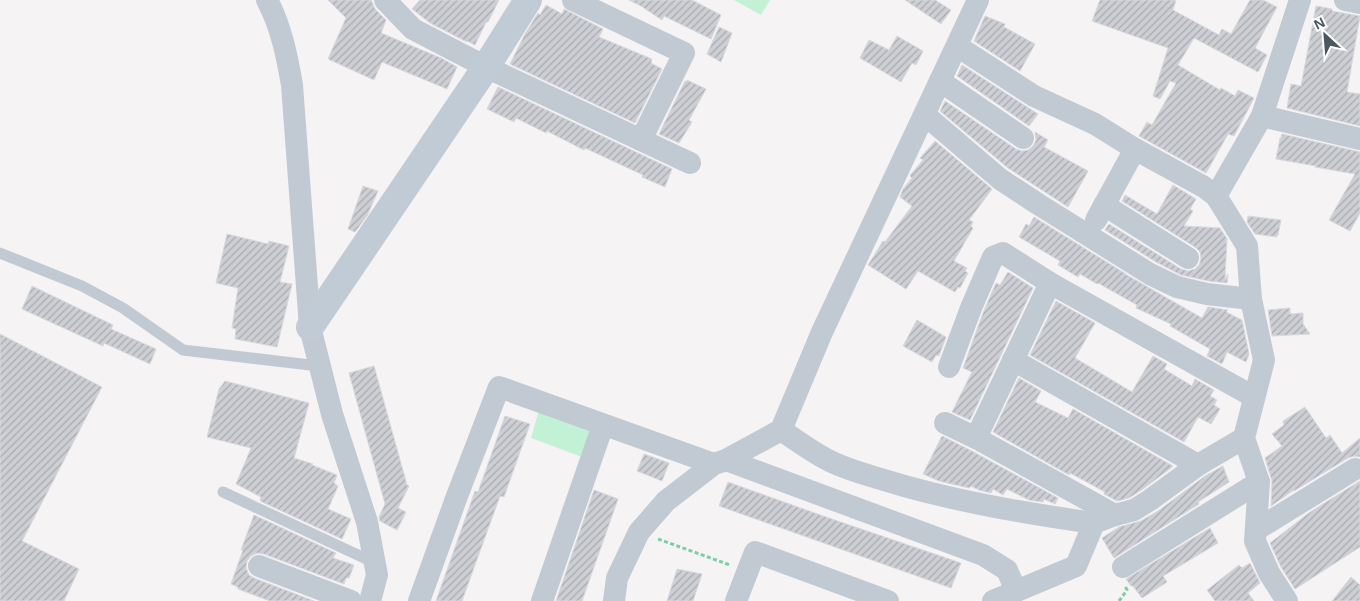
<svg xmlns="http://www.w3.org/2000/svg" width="1360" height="601" viewBox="0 0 1360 601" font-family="Helvetica,sans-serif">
	<defs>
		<pattern id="building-hatch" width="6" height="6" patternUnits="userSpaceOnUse" patternTransform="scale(1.25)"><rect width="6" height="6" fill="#cdcfd5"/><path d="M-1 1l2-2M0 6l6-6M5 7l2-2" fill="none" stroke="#a8abb0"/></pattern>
	</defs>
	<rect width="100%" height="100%" fill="#f5f3f3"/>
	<!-- green -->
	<g fill="#c3f1d5">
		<polygon points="734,0 770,0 761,15"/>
		<polygon points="539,410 590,429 582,457 531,438"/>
	</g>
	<!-- building -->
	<g fill="url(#building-hatch)" stroke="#d7d9de">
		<polygon points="328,0 371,0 375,9 386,20 381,33 441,58 457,67 447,89 382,62 374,80 328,59 346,18"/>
		<polygon points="420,0 499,0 488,22 486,22 475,45 467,41 467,42 430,23 412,9"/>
		<polygon points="629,0 692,0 721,15 711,39 664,16 662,20 641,6"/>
		<polygon points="905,0 935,0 951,10 941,24"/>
		<polygon points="1100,0 1176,0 1173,10 1219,35 1222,29 1231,34 1250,0 1263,0 1277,7 1255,48 1267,55 1258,72 1194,38 1178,65 1220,90 1221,88 1235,96 1238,90 1254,98 1234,136 1228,134 1206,173 1139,136 1147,122 1152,125 1176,83 1170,81 1160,99 1153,96 1168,48 1092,21"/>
		<polygon points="546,5 562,14 564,9 603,29 599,37 652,59 651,63 662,69 635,123 510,64 525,34 538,13 540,15"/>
		<polygon points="1316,6 1332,9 1332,11 1360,16 1347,92 1360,94 1360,126 1287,108 1291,84 1301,86"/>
		<polygon points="985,16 1005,24 1004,27 1035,44 1020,71 974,41"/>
		<polygon points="719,27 732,33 721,62 707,54"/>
		<polygon points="897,36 923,51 916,65 912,63 901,82 860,58 869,40 889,50"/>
		<polygon points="962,65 1038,114 1029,126 957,76"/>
		<polygon points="687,80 706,89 689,120 692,122 679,143 659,134 685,81 686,82"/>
		<polygon points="498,87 672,169 665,187 642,177 643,175 585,148 584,150 547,131 546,133 516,118 514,122 487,109"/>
		<polygon points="945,101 1016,149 1022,151 1028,150 1033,146 1036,140 1035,132 1048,140 1044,147 1088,171 1068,207 1008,168 940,111"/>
		<polygon points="1282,134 1360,152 1360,213 1350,231 1329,220 1355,174 1315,167 1316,166 1276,159 1280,138 1281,138"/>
		<polygon points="935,141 992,189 969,220 973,222 971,226 973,228 954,261 967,268 965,271 968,273 960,288 958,287 955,292 918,271 906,289 868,265 883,241 885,242 912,206 900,197 903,189 912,178 910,176 911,174 923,160 920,158"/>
		<polygon points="1173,185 1196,199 1190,209 1193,211 1184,226 1220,228 1227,239 1225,279 1228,274 1227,283 1209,281 1181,275 1156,262 1105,230 1109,224 1181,269 1188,271 1195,269 1199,265 1201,259 1200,252 1195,247 1122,201 1125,195 1157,214"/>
		<polygon points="363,186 378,191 367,216 355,232 348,229"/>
		<polygon points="1248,216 1281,220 1278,235 1277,235 1277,237 1255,234 1247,222"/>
		<polygon points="1034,217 1126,274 1125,274 1202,318 1208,307 1228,310 1226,312 1242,320 1249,354 1246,362 1227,352 1222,364 1207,356 1210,349 1170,326 1171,324 1136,308 1137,305 1098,283 1097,284 1080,274 1078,277 1058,265 1060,261 1019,237 1026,224 1029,226"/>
		<polygon points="227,234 268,244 269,241 289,246 280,282 292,284 277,347 235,339 236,329 232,328 238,288 216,283"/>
		<polygon points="1008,272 1033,288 970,420 952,412 972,372 963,368 983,313 996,283 1000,285"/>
		<polygon points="32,286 113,325 111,329 156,349 150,364 104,343 103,346 22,309"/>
		<polygon points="1056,301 1095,323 1075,358 1132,392 1153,356 1167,364 1164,369 1192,386 1195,379 1214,390 1210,396 1217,400 1214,405 1220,409 1211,424 1198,417 1184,442 1030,355"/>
		<polygon points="1290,308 1290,314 1303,313 1303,324 1310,334 1272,336 1268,310"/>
		<polygon points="917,320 946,337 939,356 936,355 932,362 903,346"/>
		<polygon points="0,334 102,387 22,541 79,569 64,601 0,601"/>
		<polygon points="374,366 407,485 409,486 398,508 406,512 397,530 380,521 379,517 385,504 349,373"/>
		<polygon points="1019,378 1041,391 1035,402 1068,418 1073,409 1173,466 1171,468 1143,489 1129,498 1117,501 1104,494 1105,492 1070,473 1069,475 993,432"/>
		<polygon points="225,381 309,403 294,458 313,464 312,465 337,475 334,483 338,486 328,509 351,519 342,539 260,501 261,497 236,484 251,448 207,437 219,389"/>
		<polygon points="1305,407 1326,438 1330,435 1342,453 1360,438 1360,457 1354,456 1348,458 1294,491 1294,490 1271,506 1272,481 1265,458 1282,446 1272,434 1284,425 1283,421"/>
		<polygon points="505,416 530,424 504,497 500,496 462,601 436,601 475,491 478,492"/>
		<polygon points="942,436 970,450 1058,498 1055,504 1044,499 1043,502 1029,500 1007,489 1003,495 993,489 991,493 979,490 971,486 969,488 965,487 939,481 923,474"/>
		<polygon points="644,454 669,463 662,481 637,471"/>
		<polygon points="1223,466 1229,482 1198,502 1199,504 1114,558 1102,538 1119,527 1141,521 1158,511 1205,476"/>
		<polygon points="1360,481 1360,547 1295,589 1281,567 1270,543 1310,512"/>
		<polygon points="728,482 823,516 961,563 951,588 719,506"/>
		<polygon points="594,490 618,499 582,601 556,601"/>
		<polygon points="254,515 336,553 333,558 354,565 349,578 346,578 344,584 264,554 257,553 251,556 247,561 246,568 249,575 254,578 314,601 270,601 238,589 238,587 231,584 243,550 241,550"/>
		<polygon points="1210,528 1218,543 1163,576 1167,582 1142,598 1133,586 1131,586 1126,579"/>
		<polygon points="1250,563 1260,583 1248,593 1254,601 1215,601 1207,590 1239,565 1242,568"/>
		<polygon points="677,569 702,574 693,601 667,601"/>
		<polygon points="1351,577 1360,585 1360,601 1332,601"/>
	</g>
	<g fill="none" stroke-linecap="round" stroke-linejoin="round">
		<!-- path -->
		<g stroke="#7ad0a6" stroke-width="3" stroke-dasharray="4 2.5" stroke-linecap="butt">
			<polyline points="658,539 730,565"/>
			<polyline points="1119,601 1127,590 1125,586"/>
		</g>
		<!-- lane -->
		<g stroke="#c1cad2" stroke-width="11">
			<polyline points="0,253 82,286 123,308 183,350 319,366"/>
			<polyline points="223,492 375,563"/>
		</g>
		<!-- street -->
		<g stroke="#c1cad2" stroke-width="22">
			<path d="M267,0C281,26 287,56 292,85L310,327L332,414L367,522L377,575L370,601"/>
			<polyline points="385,0 413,29 486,67 690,163"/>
			<polyline points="573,0 684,53 641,140"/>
			<polyline points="1345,0 1360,3"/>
			<polyline points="957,46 1034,96 1095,124 1135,149 1204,187 1216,196 1247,246 1251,299 1264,360 1244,438 1259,482 1255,541 1269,573 1287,601"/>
			<polyline points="940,81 1023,138"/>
			<polyline points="925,115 1000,179 1038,204 1150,274 1177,287 1207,294 1251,299"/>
			<polyline points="1262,116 1360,139"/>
			<polyline points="1216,196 1262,116 1300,0"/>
			<polyline points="1104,205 1188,258"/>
			<polyline points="1096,220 1135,149"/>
			<polyline points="1050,283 976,438 1115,515"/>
			<polyline points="1013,360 1198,465"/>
			<polyline points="949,367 971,308 993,257 1003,253 1050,283 1254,397"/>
			<polyline points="945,423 976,438"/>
			<path d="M781,430C796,440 811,451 826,459C844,469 865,474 884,480C952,501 1024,513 1094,523"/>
			<polyline points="726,460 983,555 1007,570 1016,591"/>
			<polyline points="1256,530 1355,469"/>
			<polyline points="259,566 351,601"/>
			<polyline points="1123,567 1259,482"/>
			<polyline points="419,601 457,496 499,387 714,464"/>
			<polyline points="542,601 603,425"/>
			<polyline points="614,601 617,578 639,532 666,501 714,464 726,460 781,430 822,332 978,0"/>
			<polyline points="736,601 755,552 888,601"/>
			<polyline points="993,601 1076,566 1094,523 1115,515 1134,510 1150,500 1198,465 1244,438"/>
		</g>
		<!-- secondary -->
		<polyline stroke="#c1cbd6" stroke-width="28" points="310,327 486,67 528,0"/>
	</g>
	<!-- north arrow -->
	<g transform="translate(1325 35) rotate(334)" stroke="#ffffff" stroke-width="4" paint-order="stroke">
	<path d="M0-4L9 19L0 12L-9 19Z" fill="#4a5661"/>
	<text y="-8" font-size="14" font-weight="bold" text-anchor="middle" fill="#4a5661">N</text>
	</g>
</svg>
